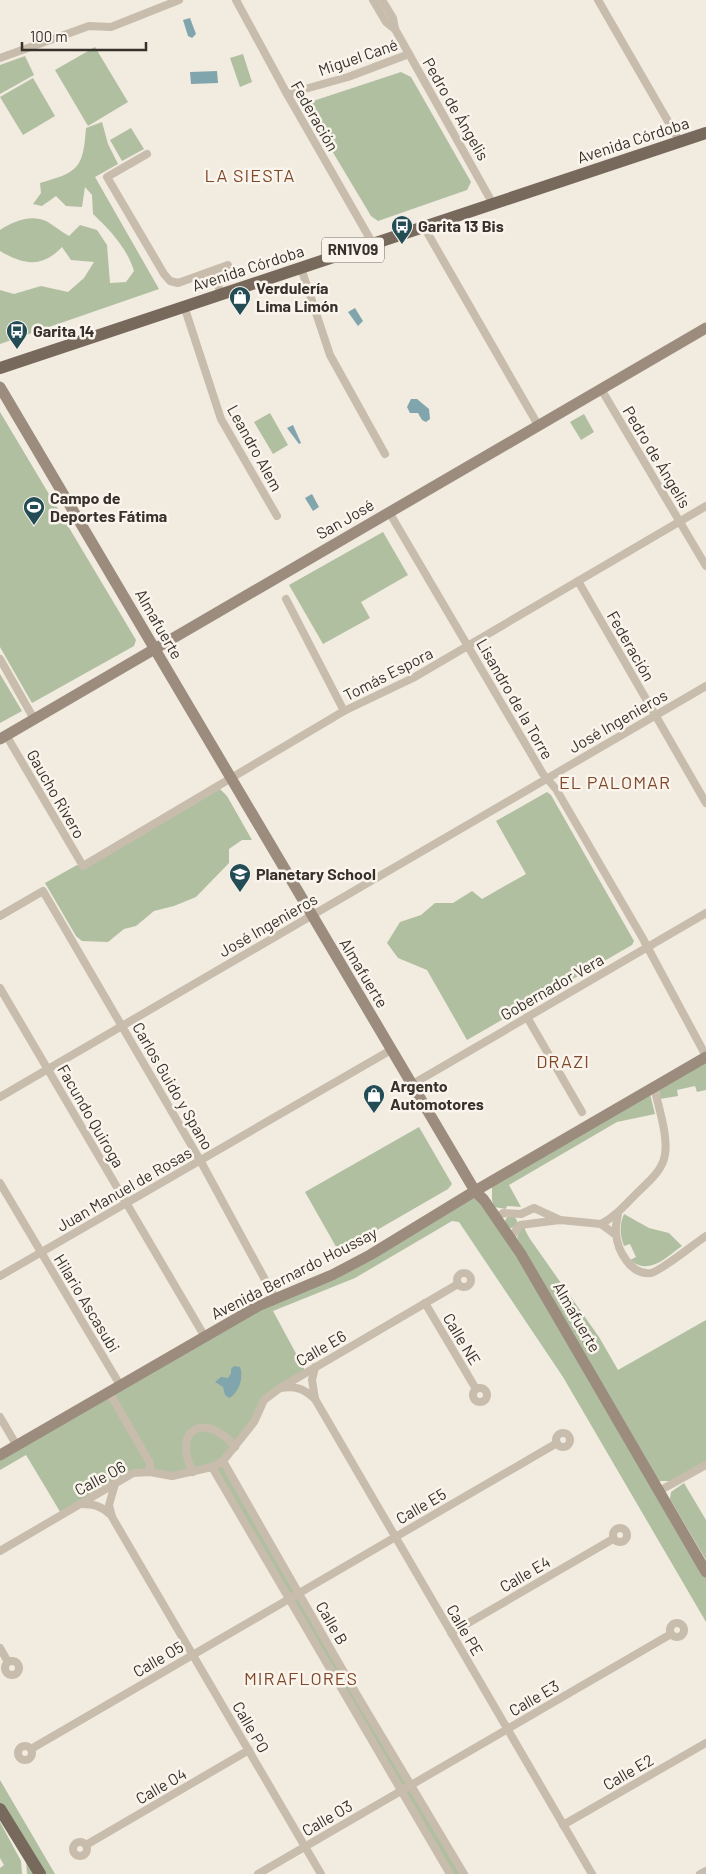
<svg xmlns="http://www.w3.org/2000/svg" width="706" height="1874" viewBox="0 0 706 1874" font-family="Barlow,sans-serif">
	<rect width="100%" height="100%" fill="#f1ebe0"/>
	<!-- green -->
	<g fill="#b1bfa1">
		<polygon points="95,47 128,102 88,126 55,70"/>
		<polygon points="243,54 252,82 240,87 230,58"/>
		<polygon points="25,56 34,75 0,94 0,65"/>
		<polygon points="401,72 411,77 471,182 467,190 378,221 371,216 304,104"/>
		<polygon points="33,78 55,116 23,135 0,97"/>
		<path d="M102,122L108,144L118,164L95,177L159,289L0,344V290L14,294L41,286L68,292L84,278L94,262L71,260L62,247C42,268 24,265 0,251V230C12,222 30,214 46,221C52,224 60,231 69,236L80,225L97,230L107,245L110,283L126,282L134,271C127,248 110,230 93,214L92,195L85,187L82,207L66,206L56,196L42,206L33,204L41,193L40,183C79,172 83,168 86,128Z"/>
		<polygon points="131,128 144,149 122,161 110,140"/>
		<polygon points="0,412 136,640 134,646 32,703 0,647"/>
		<polygon points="270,413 288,445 273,454 254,422"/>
		<polygon points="584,414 594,432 581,440 570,422"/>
		<polygon points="383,532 408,575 361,602 370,618 323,644 289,585"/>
		<polygon points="0,674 22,711 0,723"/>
		<polygon points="220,789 227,796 252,840 242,840 229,849 229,863 196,897 174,906 154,911 136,926 124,929 108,942 82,941 76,936 45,883 77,865 86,868"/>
		<polygon points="547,792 551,795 634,941 632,945 467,1040 427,970 398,958 387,943 400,922 421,915 435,903 453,903 472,891 482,899 526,874 496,821"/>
		<polygon points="706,1061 706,1090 697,1092 695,1086 677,1090 678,1096 660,1099 659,1089"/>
		<polygon points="650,1094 655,1114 617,1122 509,1185 521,1207 507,1206 506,1209 494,1207 492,1200 492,1186"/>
		<polygon points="419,1127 452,1184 448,1189 339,1252 305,1192"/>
		<polygon points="475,1191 484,1200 706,1572 706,1622 563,1377 459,1222 452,1221 355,1278 273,1311 306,1372 264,1400 254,1422 223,1462 464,1874 450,1874 212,1468 186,1474 133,1473 62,1515 26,1455 0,1470 0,1455 225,1325 302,1288"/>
		<path d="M624,1214L649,1228L669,1233L682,1246C665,1258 649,1276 630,1260L636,1257L630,1244L624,1246C620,1235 619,1226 624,1214Z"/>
		<circle cx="511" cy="1222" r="6"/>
		<polygon points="525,1226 525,1230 530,1239 599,1337 618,1370 706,1320 706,1465 672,1481 659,1481 517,1238 520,1228"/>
		<polygon points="684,1483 706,1520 706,1560 670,1499 671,1492"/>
		<polygon points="0,1780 55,1874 27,1874 26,1860 0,1809"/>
		<polygon points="0,1822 21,1861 22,1874 0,1874 0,1868 4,1865 0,1858"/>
	</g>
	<!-- water -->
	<g fill="#81a5ac">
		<polygon points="190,18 196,34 192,38 188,36 183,20"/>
		<polygon points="217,71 218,83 191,84 190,72"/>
		<polygon points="355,308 363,321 358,326 348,312"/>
		<polygon points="411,399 417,399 429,409 430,419 426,422 422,420 418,413 410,413 407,407"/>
		<polygon points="293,425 301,443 299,444 287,428"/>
		<polygon points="312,494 319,507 313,511 305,498"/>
		<path d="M234,1366L240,1367C244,1377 239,1393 229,1398L225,1395L223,1387L215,1382L221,1377L228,1378L231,1373V1369Z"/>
	</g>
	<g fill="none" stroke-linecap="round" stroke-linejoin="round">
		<!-- street -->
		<g stroke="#c8bcac" stroke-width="8">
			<polyline points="236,0 287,94 373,244"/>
			<polyline points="373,0 386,22 395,29"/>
			<polyline points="382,0 393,18 395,29 493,204"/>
			<polyline points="598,0 680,142"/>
			<polyline points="0,58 89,26 111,27 179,0"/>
			<polyline points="287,94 348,77 409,54"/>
			<polyline points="147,154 107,177 164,274 170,281 178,283 228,265"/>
			<polyline points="424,227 538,425"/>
			<polyline points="301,268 330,355 385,454"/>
			<polyline points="213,271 221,294"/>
			<polyline points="184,306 221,419 277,516"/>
			<polyline points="601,389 706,566"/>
			<polyline points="389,512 543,774 556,789 642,937 706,1056"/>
			<polyline points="578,581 706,803"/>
			<polyline points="286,599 344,711"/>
			<polyline points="0,659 34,719"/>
			<polyline points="6,735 83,866 344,711 413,678 706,506"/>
			<polyline points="0,916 43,891 200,1160 275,1298"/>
			<polyline points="0,988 205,1337"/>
			<polyline points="527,1017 582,1112"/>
			<polyline points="411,1085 706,913"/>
			<polyline points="0,1097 706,686"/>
			<polyline points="0,1183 120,1385"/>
			<path d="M618,1214C617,1220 615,1227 616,1233C617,1250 631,1276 651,1273C661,1271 695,1243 706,1236"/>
			<polyline points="497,1217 503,1213 521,1214 534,1208 560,1220"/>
			<path d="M601,1224C616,1216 624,1206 636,1194C646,1184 660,1173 664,1159C670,1140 658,1106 654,1087"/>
			<polyline points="511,1237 520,1225 560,1220 601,1224 616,1235"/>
			<circle cx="464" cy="1280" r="7"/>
			<polyline points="0,1276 391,1050"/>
			<polyline points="425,1303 476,1389"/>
			<polyline points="315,1367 312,1380 315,1399"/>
			<path d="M280,1388C296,1386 303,1388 315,1399L592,1874"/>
			<circle cx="480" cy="1395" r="7"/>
			<polyline points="109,1392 150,1463 150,1472"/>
			<polyline points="0,1417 17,1446"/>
			<circle cx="563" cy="1440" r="7"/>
			<polyline points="223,1461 357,1695 464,1874"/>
			<polyline points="212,1467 450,1874"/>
			<path d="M193,1472C170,1427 208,1412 235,1447"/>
			<polyline points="115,1484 109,1505 112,1517 321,1874"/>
			<polyline points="659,1491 706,1465"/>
			<path d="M81,1504C94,1504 101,1506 111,1515"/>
			<circle cx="620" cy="1535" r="7"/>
			<polyline points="0,1551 133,1473 150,1472 172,1476 212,1467 223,1461 254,1422 264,1400 280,1388 458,1284"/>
			<circle cx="677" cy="1630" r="7"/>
			<polyline points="451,1633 613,1539"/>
			<polyline points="0,1648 8,1662"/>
			<circle cx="12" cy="1668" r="7"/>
			<circle cx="25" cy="1753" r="7"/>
			<polyline points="31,1749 557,1443"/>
			<polyline points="563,1825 706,1743"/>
			<circle cx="80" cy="1849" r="7"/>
			<polyline points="86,1845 249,1750"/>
			<polyline points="258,1874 671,1634"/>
			<polyline points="700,1874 706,1871"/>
		</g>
		<!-- secondary -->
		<g stroke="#9c8c7e" stroke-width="11">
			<polyline points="0,387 475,1191 484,1200 521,1254 706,1572"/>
			<polyline points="0,739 706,328"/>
			<polyline points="0,1455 258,1306 332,1275 370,1255 475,1191 706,1057"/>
		</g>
		<!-- primary -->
		<g stroke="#78695d" stroke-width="12">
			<polyline points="0,368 706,133"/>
			<polyline points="0,1809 40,1874"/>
		</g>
	</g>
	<!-- icons -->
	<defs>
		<g id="bus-pin" transform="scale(1.125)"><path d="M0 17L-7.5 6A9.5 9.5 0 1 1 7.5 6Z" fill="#234c55" stroke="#f9f4ec"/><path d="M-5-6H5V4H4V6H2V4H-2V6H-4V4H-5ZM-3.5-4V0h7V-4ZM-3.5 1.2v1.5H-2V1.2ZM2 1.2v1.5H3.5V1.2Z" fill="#fff"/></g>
		<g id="shop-pin" transform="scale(1.125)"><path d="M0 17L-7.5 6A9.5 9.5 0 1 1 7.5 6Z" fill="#234c55" stroke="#f9f4ec"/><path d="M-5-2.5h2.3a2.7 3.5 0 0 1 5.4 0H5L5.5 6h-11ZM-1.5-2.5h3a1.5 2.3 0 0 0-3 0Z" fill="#fff"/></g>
		<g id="stadium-pin" transform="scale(1.125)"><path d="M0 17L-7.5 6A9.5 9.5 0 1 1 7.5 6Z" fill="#234c55" stroke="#f9f4ec"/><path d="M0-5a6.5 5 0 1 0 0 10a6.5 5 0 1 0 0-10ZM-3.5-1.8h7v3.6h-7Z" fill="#fff"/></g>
		<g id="university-pin" transform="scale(1.125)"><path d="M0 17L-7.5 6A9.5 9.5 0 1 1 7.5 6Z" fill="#234c55" stroke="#f9f4ec"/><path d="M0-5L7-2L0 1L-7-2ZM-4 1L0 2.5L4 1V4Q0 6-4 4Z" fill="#fff"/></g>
	</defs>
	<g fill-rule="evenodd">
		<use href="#bus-pin" x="402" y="226"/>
		<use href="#shop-pin" x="240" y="297"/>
		<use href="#bus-pin" x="17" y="331"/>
		<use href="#stadium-pin" x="34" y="507"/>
		<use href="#university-pin" x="240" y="874"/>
		<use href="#shop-pin" x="374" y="1095"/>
	</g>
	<g text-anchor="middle" stroke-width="5" stroke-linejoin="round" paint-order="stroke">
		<!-- shield labels -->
		<rect fill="#f9f4ec" stroke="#716b65" stroke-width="1" x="322" y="237.5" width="62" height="25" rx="4"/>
		<g font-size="15" font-weight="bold" fill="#37302b">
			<text x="353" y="255">RN1V09</text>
		</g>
		<!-- street labels -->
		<g font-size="16" fill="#37302b" stroke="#f9f4ec">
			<text transform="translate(358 57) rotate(-19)" y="6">Miguel Cané</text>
			<text transform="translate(456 109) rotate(60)" y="6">Pedro de Ángelis</text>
			<text transform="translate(315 116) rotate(60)" y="6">Federación</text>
			<text transform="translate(633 140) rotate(-18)" y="6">Avenida Córdoba</text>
			<text transform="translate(248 268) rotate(-18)" y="6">Avenida Córdoba</text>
			<text transform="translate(255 448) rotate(61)" y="6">Leandro Alem</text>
			<text transform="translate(657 457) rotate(59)" y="6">Pedro de Ángelis</text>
			<text transform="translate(345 519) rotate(-30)" y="6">San José</text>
			<text transform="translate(159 624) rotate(60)" y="6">Almafuerte</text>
			<text transform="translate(631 646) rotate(60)" y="6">Federación</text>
			<text transform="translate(388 674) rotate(-27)" y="6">Tomás Espora</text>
			<text transform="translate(515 699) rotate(60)" y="6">Lisandro de la Torre</text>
			<text transform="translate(618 721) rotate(-30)" y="6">José Ingenieros</text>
			<text transform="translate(56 794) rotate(60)" y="6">Gaucho Rivero</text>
			<text transform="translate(268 925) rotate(-30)" y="6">José Ingenieros</text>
			<text transform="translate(364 973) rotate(59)" y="6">Almafuerte</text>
			<text transform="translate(552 987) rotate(-30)" y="6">Gobernador Vera</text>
			<text transform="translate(173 1086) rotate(60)" y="6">Carlos Guido y Spano</text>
			<text transform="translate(91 1116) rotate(60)" y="6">Facundo Quiroga</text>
			<text transform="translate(124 1189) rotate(-30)" y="6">Juan Manuel de Rosas</text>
			<text transform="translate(294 1273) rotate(-27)" y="6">Avenida Bernardo Houssay</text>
			<text transform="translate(87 1303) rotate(59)" y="6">Hilario Ascasubi</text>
			<text transform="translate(577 1317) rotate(60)" y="6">Almafuerte</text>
			<text transform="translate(462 1339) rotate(59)" y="6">Calle NE</text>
			<text transform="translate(321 1348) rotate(-30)" y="6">Calle E6</text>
			<text transform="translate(100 1478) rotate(-28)" y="6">Calle O6</text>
			<text transform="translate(421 1506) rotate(-30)" y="6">Calle E5</text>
			<text transform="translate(525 1574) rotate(-30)" y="6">Calle E4</text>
			<text transform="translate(332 1623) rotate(60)" y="6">Calle B</text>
			<text transform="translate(465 1630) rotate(60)" y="6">Calle PE</text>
			<text transform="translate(158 1659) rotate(-30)" y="6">Calle O5</text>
			<text transform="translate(534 1698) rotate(-30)" y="6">Calle E3</text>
			<text transform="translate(251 1727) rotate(60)" y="6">Calle PO</text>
			<text transform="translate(628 1772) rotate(-30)" y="6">Calle E2</text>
			<text transform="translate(161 1786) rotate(-30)" y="6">Calle O4</text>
			<text transform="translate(327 1818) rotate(-30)" y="6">Calle O3</text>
		</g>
		<!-- poi labels -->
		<g font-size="16" font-weight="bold" fill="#37302b" stroke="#f9f4ec" text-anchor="start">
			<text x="418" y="232">Garita 13 Bis</text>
			<text x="256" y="294">Verdulería<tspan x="256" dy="18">Lima Limón</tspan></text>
			<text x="33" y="337">Garita 14</text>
			<text x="50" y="504">Campo de<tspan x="50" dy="18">Deportes Fátima</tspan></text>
			<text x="256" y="880">Planetary School</text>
			<text x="390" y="1092">Argento<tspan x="390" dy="18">Automotores</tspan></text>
		</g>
		<!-- neighbourhood labels -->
		<g font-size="18" letter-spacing="1" fill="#7f482a" stroke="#f9f4ec">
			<text x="250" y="182">LA SIESTA</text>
			<text x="615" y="789">EL PALOMAR</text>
			<text x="563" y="1068">DRAZI</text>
			<text x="301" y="1685">MIRAFLORES</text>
		</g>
	</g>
	<!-- scale -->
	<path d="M22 42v8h124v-8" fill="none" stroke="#37302b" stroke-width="2.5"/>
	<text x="30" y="42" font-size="15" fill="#37302b" stroke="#f9f4ec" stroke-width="4" paint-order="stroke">100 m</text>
</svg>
